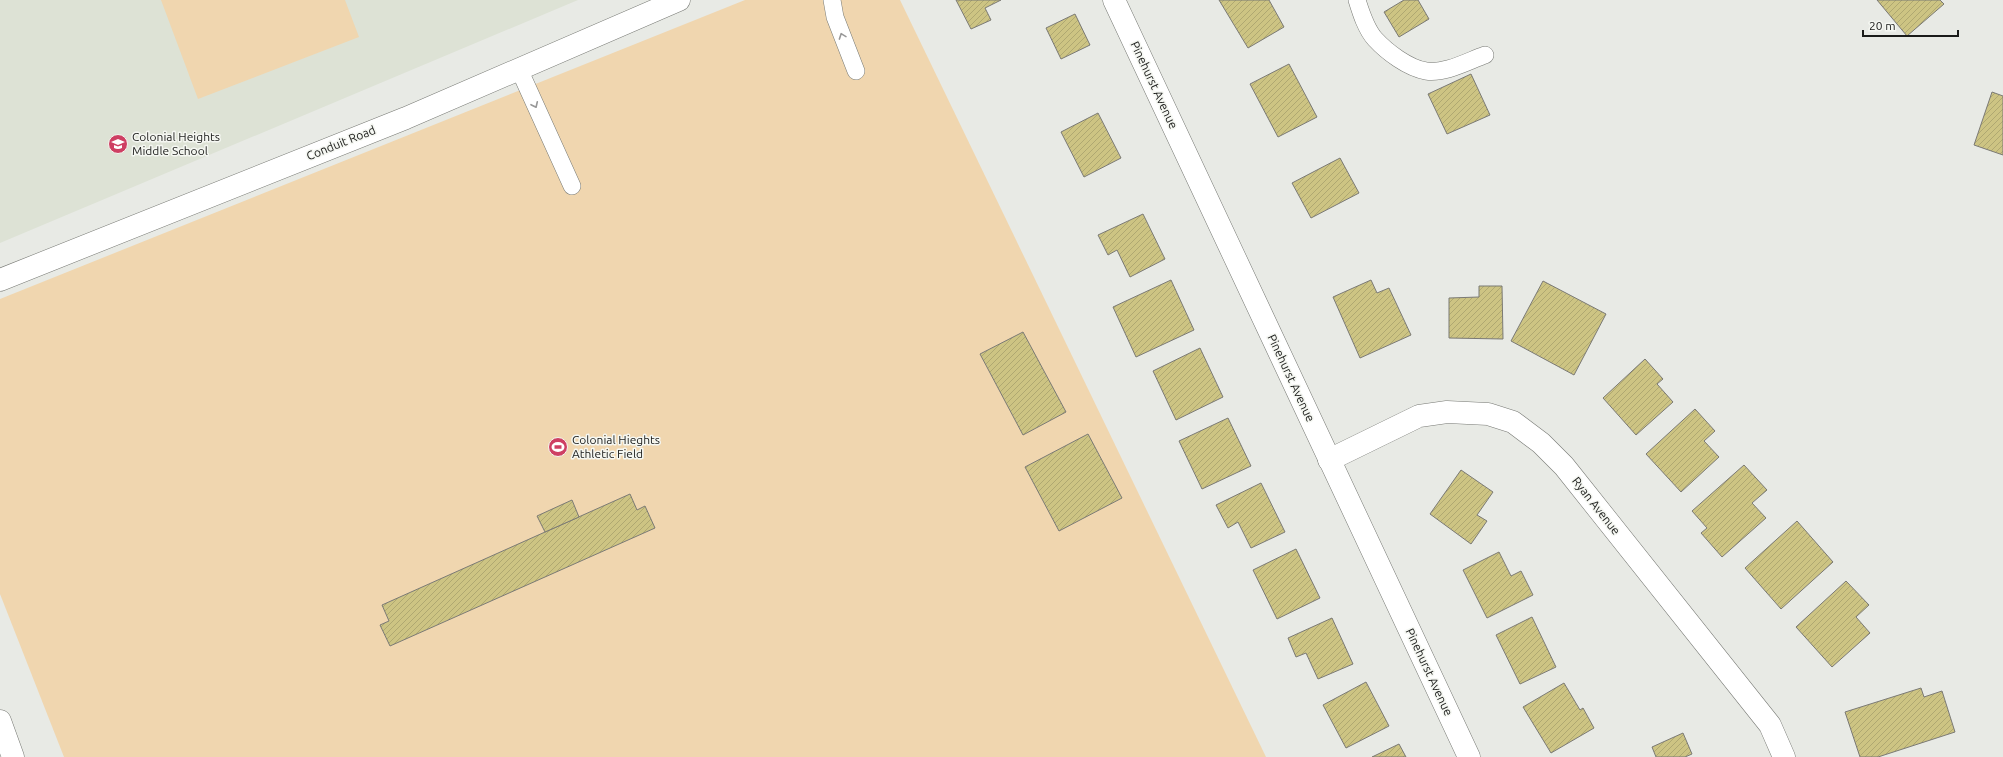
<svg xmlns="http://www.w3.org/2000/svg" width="2003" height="757" viewBox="0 0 2003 757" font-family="Ubuntu,sans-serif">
	<defs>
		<pattern id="building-hatch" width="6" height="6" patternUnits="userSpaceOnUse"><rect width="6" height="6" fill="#cdc483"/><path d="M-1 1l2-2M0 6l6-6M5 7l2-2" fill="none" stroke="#afa871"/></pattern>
	</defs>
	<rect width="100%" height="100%" fill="#e8eae5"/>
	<!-- built -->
	<polygon fill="#dde2d5" points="0,0 578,0 0,243"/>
	<!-- pitch -->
	<g fill="#f0d6af">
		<polygon points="161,0 345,0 359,37 198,99"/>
		<polygon points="745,0 900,0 1266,757 64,757 0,594 0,299"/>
	</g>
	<!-- building -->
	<g fill="url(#building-hatch)" stroke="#7b7a75">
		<polygon points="956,0 1001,0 985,8 991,20 971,29"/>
		<polygon points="1219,0 1269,0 1284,27 1248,48"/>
		<polygon points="1404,0 1418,0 1429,19 1399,37 1384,12"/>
		<polygon points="1877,0 1940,0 1944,4 1907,36"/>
		<polygon points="1075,14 1090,45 1061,59 1046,28"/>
		<polygon points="1289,64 1317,117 1278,137 1250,84"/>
		<polygon points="1471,74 1490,115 1447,134 1428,94"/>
		<polygon points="1992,92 2003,96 2003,155 1974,145"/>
		<polygon points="1098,113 1121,158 1084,177 1061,132"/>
		<polygon points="1340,158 1359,193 1311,218 1292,183"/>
		<polygon points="1143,214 1165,259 1130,277 1117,250 1108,255 1098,235"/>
		<polygon points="1171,280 1194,330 1136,357 1113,307"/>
		<polygon points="1371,280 1377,293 1389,288 1411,335 1360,358 1333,297"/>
		<polygon points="1543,281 1606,314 1574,375 1511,341"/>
		<polygon points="1479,286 1502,286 1503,339 1449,338 1449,298 1479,297"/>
		<polygon points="1023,332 1066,412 1023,435 980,354"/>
		<polygon points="1200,348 1223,397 1176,420 1153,371"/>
		<polygon points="1645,359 1663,379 1657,384 1673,402 1636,435 1603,398"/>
		<polygon points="1695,409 1715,431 1704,441 1719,457 1681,492 1646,454"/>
		<polygon points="1228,418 1251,466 1202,489 1179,441"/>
		<polygon points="1088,434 1122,498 1059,531 1025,467"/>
		<polygon points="1744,465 1767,490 1752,503 1766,518 1722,557 1701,533 1707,528 1692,511"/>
		<polygon points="1461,470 1493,492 1477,515 1487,521 1471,544 1430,514"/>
		<polygon points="1261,483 1285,532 1251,548 1238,522 1228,528 1216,505"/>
		<polygon points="630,494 637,510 645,506 655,528 390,646 380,625 389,621 382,605"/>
		<polygon points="572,500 579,517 545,532 537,516"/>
		<polygon points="1797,521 1833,562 1781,609 1745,568"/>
		<polygon points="1296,549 1320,598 1277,619 1253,570"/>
		<polygon points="1499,552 1511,576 1521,571 1533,595 1487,618 1463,570"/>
		<polygon points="1846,581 1869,605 1856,617 1870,633 1832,667 1796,627"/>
		<polygon points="1532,617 1556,667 1520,684 1496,635"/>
		<polygon points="1332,618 1353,664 1318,679 1306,653 1296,657 1288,638"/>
		<polygon points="1366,682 1389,726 1346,748 1323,705"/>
		<polygon points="1564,683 1580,710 1583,708 1594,728 1551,753 1523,707"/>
		<polygon points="1921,688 1924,697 1942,691 1955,732 1878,757 1860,757 1845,712"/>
		<polygon points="1683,733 1692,754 1685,757 1656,757 1652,747"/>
		<polygon points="1399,744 1406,757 1372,757"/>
	</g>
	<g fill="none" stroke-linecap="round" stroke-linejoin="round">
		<!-- service casing -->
		<g stroke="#777974" stroke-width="18">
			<g id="service">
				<polyline points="832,0 835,17 856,71"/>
				<path d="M1357,0C1361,13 1366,29 1375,39C1387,52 1408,68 1426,71C1445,74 1468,61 1485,55"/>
				<polyline points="519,69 572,186"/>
			</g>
		</g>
		<!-- minor casing -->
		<g stroke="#777974" stroke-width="23">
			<g id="minor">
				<polyline points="1114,0 1469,757"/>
				<polyline points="0,280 406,118 679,0"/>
				<polyline points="1329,460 1419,416 1447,412 1488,414 1513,422 1541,443 1564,466 1770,725 1784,757"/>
				<polyline points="0,721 13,757"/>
			</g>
		</g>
		<!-- service -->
		<use href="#service" stroke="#fff" stroke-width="17"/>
		<!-- minor -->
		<use href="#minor" stroke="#fff" stroke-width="22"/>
	</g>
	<!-- one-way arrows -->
	<defs><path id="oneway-chevron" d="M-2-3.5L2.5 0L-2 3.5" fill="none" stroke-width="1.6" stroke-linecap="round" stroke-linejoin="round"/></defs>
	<g stroke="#989898">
		<use href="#oneway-chevron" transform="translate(842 36) rotate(-110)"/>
		<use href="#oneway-chevron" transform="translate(535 105) rotate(65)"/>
	</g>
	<!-- icons -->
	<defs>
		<g id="school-disc" transform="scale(1)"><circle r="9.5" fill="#ce3f63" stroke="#f5f7f2"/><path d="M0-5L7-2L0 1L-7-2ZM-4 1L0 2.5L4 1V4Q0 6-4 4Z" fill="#fff"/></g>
		<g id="stadium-disc" transform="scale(1)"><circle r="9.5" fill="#ce3f63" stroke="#f5f7f2"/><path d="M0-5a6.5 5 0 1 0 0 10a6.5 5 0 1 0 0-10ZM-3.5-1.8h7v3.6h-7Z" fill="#fff"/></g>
	</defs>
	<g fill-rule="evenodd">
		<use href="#school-disc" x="118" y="144"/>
		<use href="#stadium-disc" x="558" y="447"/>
	</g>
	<g text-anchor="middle" stroke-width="3" stroke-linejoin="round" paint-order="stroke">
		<!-- street labels -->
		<g font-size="12" fill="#1a1b19" stroke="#f5f7f2">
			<text transform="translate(1154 85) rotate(65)" y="4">Pinehurst Avenue</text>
			<text transform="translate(341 143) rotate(-22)" y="4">Conduit Road</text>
			<text transform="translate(1291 378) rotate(65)" y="4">Pinehurst Avenue</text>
			<text transform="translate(1596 506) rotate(52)" y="4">Ryan Avenue</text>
			<text transform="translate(1429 672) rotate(65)" y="4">Pinehurst Avenue</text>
		</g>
		<!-- poi labels -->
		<g font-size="12" fill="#1a1b19" stroke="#f5f7f2" text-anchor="start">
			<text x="132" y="141">Colonial Heights<tspan x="132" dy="14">Middle School</tspan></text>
			<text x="572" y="444">Colonial Hieghts<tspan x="572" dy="14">Athletic Field</tspan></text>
		</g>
	</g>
	<!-- scale -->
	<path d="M1863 30v6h95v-6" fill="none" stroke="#1a1b19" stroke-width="2"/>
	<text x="1869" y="30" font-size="12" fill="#1a1b19" stroke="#f5f7f2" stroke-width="3" paint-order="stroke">20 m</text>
</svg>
